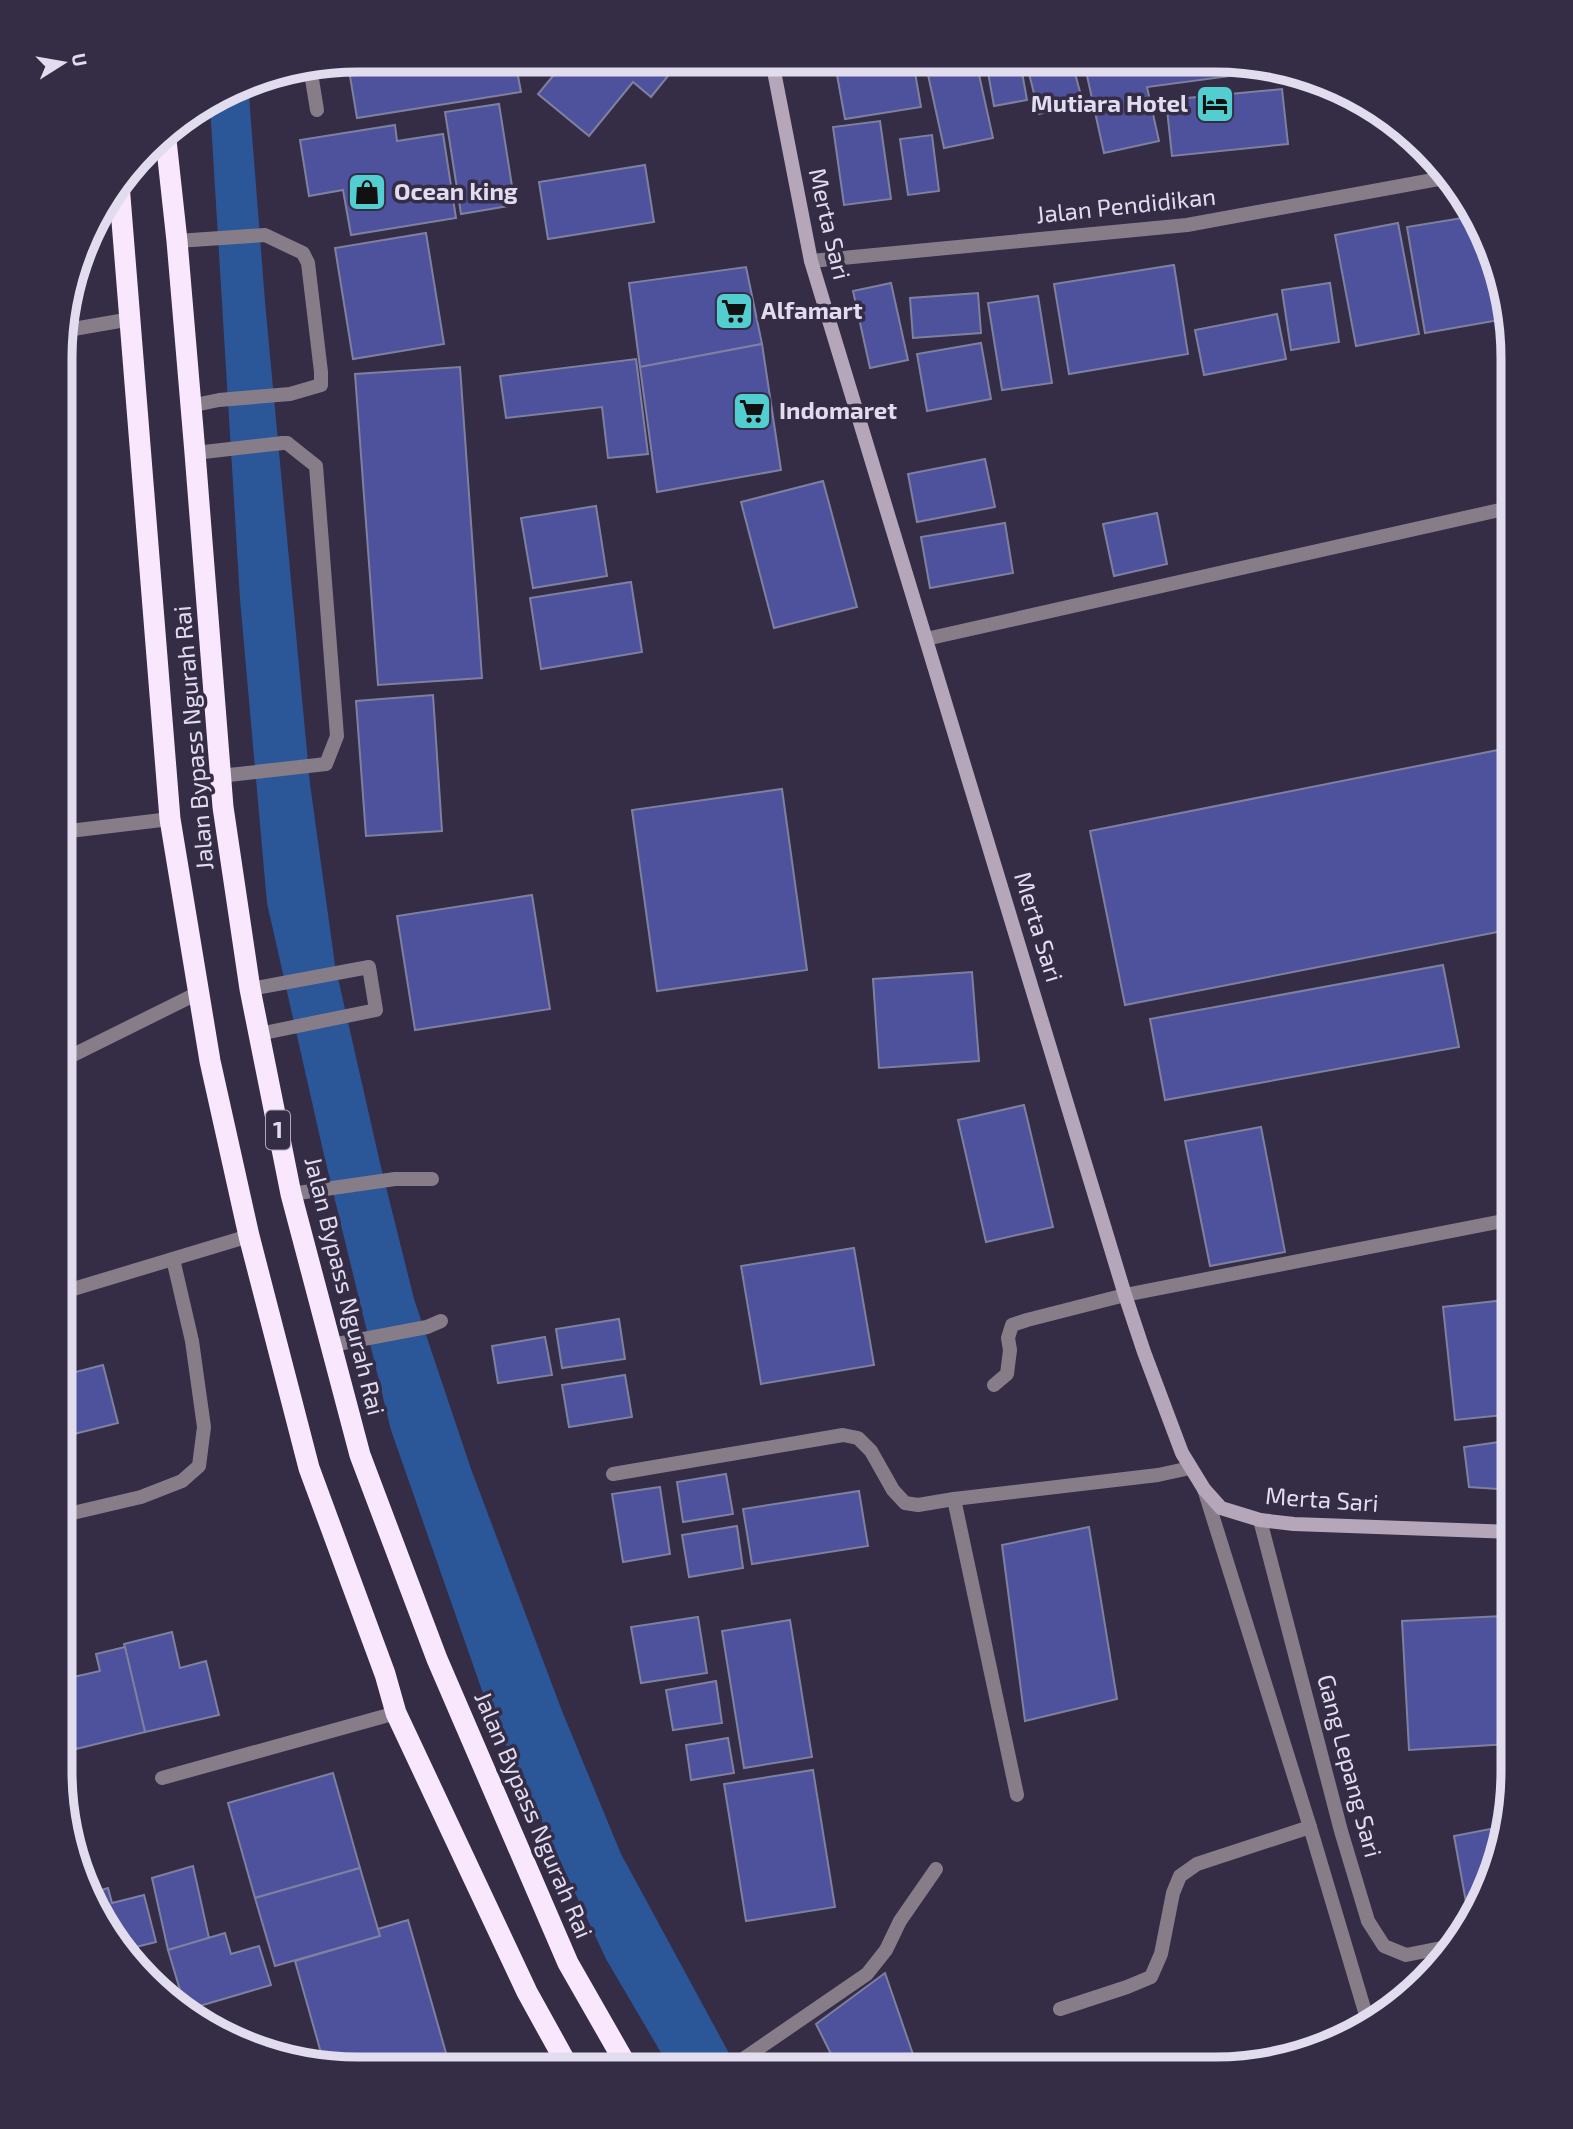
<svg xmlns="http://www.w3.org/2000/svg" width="1573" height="2129" viewBox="0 0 1573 2129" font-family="'Exo 2',sans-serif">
	<rect width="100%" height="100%" fill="#352c45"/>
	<!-- water -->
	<polygon fill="#2b5799" points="248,83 265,302 310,784 335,965 380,1163 414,1299 471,1469 562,1711 621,1854 737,2068 670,2068 606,1959 486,1702 391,1430 324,1155 267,903 240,599 210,105"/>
	<!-- building -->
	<g fill="#4e519c" stroke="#7d819f" stroke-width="2">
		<polygon points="412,60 515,60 521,92 357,118 349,70"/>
		<polygon points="566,60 679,60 680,61 651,97 633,82 589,136 538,94"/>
		<polygon points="851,61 913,61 921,107 845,119 835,64"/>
		<polygon points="925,61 976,61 993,138 944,148"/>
		<polygon points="986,61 1020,61 1027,100 994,106"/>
		<polygon points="1026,61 1072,62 1083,103 1039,114"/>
		<polygon points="1084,62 1236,62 1238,75 1147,87 1159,141 1104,153"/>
		<polygon points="1282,89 1288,144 1172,156 1166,100"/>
		<polygon points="499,104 515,205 461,214 445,112"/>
		<polygon points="880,121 891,199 844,205 833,127"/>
		<polygon points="395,125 397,141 443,134 456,218 351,235 343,190 309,196 300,140"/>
		<polygon points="932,135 939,191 908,195 900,139"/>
		<polygon points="645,165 654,222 548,239 539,182"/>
		<polygon points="1474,216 1483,225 1505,319 1425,333 1407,227"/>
		<polygon points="1398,223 1419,334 1356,346 1335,235"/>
		<polygon points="426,233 444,344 353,359 335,248"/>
		<polygon points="1174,265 1188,354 1069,374 1054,284"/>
		<polygon points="746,267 762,344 640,367 629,283"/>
		<polygon points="891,283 908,360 870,368 853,291"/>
		<polygon points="1330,283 1339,342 1291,350 1282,290"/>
		<polygon points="978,293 981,333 913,338 910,298"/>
		<polygon points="1038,296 1052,383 1002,390 988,303"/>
		<polygon points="1277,314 1286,359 1204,375 1195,330"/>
		<polygon points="981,343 991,399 927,411 917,354"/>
		<polygon points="762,344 781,470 657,492 640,367"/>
		<polygon points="636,359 648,454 608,458 602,407 506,418 500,376"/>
		<polygon points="460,367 482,678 378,685 355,374"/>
		<polygon points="985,459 995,507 917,522 908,474"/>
		<polygon points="823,481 857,607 774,628 741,502"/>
		<polygon points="596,506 607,576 533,588 521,518"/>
		<polygon points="1157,513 1167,564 1114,576 1103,524"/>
		<polygon points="1005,523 1013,573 930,588 921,537"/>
		<polygon points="631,582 642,652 541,669 530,598"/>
		<polygon points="433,695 442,831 366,836 356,701"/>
		<polygon points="1513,747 1513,929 1125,1005 1090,831"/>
		<polygon points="782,789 807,970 657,991 632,810"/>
		<polygon points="532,895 550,1009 415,1030 397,916"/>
		<polygon points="1443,965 1459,1047 1165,1100 1150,1019"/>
		<polygon points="972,972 979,1061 879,1068 873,979"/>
		<polygon points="1024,1105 1053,1227 986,1242 958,1120"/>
		<polygon points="1261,1127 1285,1252 1210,1266 1185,1141"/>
		<polygon points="854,1248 874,1365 761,1384 741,1266"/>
		<polygon points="1513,1299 1513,1414 1455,1420 1443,1307"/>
		<polygon points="619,1319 625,1359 562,1368 556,1329"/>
		<polygon points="545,1337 552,1375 498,1383 492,1346"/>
		<polygon points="103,1365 118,1423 74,1434 60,1376"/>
		<polygon points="625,1375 632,1417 569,1427 562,1385"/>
		<polygon points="1513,1440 1513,1490 1469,1487 1464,1447"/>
		<polygon points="726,1474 733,1514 683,1522 677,1482"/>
		<polygon points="660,1487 670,1554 623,1562 612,1494"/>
		<polygon points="859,1491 868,1546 752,1564 743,1509"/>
		<polygon points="737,1526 743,1568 689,1577 682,1535"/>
		<polygon points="1089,1527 1117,1699 1025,1721 1002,1545"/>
		<polygon points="1502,1616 1509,1744 1409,1750 1402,1621"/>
		<polygon points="698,1617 707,1673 641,1683 631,1627"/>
		<polygon points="790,1620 812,1757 744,1768 722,1631"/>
		<polygon points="172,1632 180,1668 206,1661 219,1715 145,1732 124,1644"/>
		<polygon points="125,1647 145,1732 76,1749 60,1680 100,1671 96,1654"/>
		<polygon points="716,1681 722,1723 673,1730 666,1690"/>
		<polygon points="60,1683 76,1749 60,1752"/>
		<polygon points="728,1738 734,1773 691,1780 686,1745"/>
		<polygon points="813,1770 835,1907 746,1921 724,1784"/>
		<polygon points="333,1773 360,1868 255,1898 228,1803"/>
		<polygon points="1506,1826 1498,1867 1470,1924 1454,1836"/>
		<polygon points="193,1866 209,1938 168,1950 152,1878"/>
		<polygon points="360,1868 380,1936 275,1966 255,1898"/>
		<polygon points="108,1888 112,1903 144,1895 156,1942 124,1950 126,1956 90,1904 88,1894"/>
		<polygon points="408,1920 450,2067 325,2067 295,1961 380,1936 378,1929"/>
		<polygon points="225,1933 231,1954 259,1946 271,1985 186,2010 168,1950"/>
		<polygon points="885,1973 918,2069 838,2068 816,2024"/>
		<polygon points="200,2012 203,2023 188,2016"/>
	</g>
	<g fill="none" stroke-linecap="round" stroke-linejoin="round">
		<!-- lane -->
		<g stroke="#867d88" stroke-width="14">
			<polyline points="62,331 131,319"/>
			<polyline points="195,453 283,443"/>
			<polyline points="220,776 326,764 337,736 316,466 287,443"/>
			<polyline points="61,832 170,819"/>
			<polyline points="250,989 369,967 376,1010 259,1034"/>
			<polyline points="291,1194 395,1179 432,1179"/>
			<polyline points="332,1345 427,1327 441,1321"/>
			<polyline points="613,1474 843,1435 858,1438 871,1451 893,1490 905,1503 918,1505 954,1499 1158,1475 1190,1468"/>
			<polyline points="1204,1489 1310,1827 1369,2025"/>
			<polyline points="954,1499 1017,1795"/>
			<polyline points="60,1516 141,1497 182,1481 199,1466 204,1427 192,1341 173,1259"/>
			<polyline points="1060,2009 1127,1987 1151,1977 1161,1954 1173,1893 1180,1876 1197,1864 1310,1827"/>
			<polyline points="730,2068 867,1974 886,1950 900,1921 936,1869"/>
		</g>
		<!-- street -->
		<g stroke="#867d88" stroke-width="14">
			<polyline points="310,67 317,110"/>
			<polyline points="177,241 265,235 303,253 308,263 321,372 321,385 290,394 219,400 190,406"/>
			<polyline points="811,261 1187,225 1444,178"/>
			<polyline points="283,443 287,443"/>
			<polyline points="926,639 1513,507"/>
			<polyline points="61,1061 198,993"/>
			<polyline points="60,1293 249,1236"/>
			<polyline points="994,1385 1007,1374 1010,1350 1008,1338 1012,1325 1027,1320 1125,1295 1513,1219"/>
			<polyline points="1260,1520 1341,1831 1368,1921 1384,1946 1406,1955 1456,1945"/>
			<polyline points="162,1778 396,1713"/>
		</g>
		<!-- secondary -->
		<polyline stroke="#b5a7b9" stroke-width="14" points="772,61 811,261 1125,1295 1144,1352 1182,1453 1204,1489 1221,1508 1260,1520 1294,1524 1513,1532"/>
		<!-- highway -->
		<g stroke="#f9e7fe" stroke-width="21">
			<polyline points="165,131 177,241 195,453 223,807 250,989 291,1194 360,1455 437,1659 568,1963 628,2068"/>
			<polyline points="119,184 170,819 210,1061 249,1236 309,1468 385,1674 396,1713 527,1992 569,2068"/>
		</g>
	</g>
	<!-- icons -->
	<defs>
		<g id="hotel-square" transform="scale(2.0125)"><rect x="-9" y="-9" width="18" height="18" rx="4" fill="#52cdd0" stroke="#352c45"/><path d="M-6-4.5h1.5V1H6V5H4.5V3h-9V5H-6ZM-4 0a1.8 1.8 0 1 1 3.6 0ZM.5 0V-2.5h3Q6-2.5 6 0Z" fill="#111"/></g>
		<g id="shop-square" transform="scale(2.0125)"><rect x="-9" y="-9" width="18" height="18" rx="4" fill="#52cdd0" stroke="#352c45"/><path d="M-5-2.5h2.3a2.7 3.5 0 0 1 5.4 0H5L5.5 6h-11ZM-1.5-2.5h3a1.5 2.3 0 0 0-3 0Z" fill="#111"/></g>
		<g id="supermarket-square" transform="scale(2.0125)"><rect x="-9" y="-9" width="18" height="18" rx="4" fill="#52cdd0" stroke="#352c45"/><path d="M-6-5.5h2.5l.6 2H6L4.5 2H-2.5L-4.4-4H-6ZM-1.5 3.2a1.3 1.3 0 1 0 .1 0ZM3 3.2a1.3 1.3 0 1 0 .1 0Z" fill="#111"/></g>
	</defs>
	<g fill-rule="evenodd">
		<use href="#hotel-square" x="1215" y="104"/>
		<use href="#shop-square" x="367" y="192"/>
		<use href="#supermarket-square" x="734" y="311"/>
		<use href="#supermarket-square" x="752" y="411"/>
	</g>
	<g text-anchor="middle" stroke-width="7" stroke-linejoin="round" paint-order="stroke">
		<!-- shield labels -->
		<rect fill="#352c45" stroke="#aea8bb" stroke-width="2" x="266" y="1110.5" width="24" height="39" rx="5"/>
		<g font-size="23" font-weight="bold" fill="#e2ddee">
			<text x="278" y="1138">1</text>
		</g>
		<!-- poi labels -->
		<g font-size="24" font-weight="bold" fill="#e2ddee" stroke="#352c45" text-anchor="start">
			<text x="1188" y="112" text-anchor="end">Mutiara Hotel</text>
			<text x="394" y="200">Ocean king</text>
			<text x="761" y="319">Alfamart</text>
			<text x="779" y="419">Indomaret</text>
		</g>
		<!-- street labels -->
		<g font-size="24" fill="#e2ddee" stroke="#352c45">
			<text transform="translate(1126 206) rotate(-6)" y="8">Jalan Pendidikan</text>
			<text transform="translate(829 224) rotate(77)" y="8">Merta Sari</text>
			<text transform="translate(194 738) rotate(-95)" y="8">Jalan Bypass Ngurah Rai</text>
			<text transform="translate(1038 927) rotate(73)" y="8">Merta Sari</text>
			<text transform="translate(344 1286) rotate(76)" y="8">Jalan Bypass Ngurah Rai</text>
			<text transform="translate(1322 1500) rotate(4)" y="8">Merta Sari</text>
			<text transform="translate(1349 1766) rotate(75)" y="8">Gang Lepang Sari</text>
			<text transform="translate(533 1815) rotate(67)" y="8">Jalan Bypass Ngurah Rai</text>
		</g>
	</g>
	<!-- crop -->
	<path d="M0 0H1573V2129H0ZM358 72H1215A286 286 0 0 1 1501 358V1771A286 286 0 0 1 1215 2057H358A286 286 0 0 1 72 1771V358A286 286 0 0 1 358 72Z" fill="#352c45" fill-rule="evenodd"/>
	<path fill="none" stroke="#e2ddee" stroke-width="9" d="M358 72H1215A286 286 0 0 1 1501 358V1771A286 286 0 0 1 1215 2057H358A286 286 0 0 1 72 1771V358A286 286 0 0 1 358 72Z"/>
	<!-- north arrow -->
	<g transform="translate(63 63) rotate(79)" stroke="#352c45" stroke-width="5" paint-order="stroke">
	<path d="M0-5L12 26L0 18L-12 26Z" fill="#e2ddee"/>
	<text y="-10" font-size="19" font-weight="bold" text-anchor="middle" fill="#e2ddee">U</text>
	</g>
</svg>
